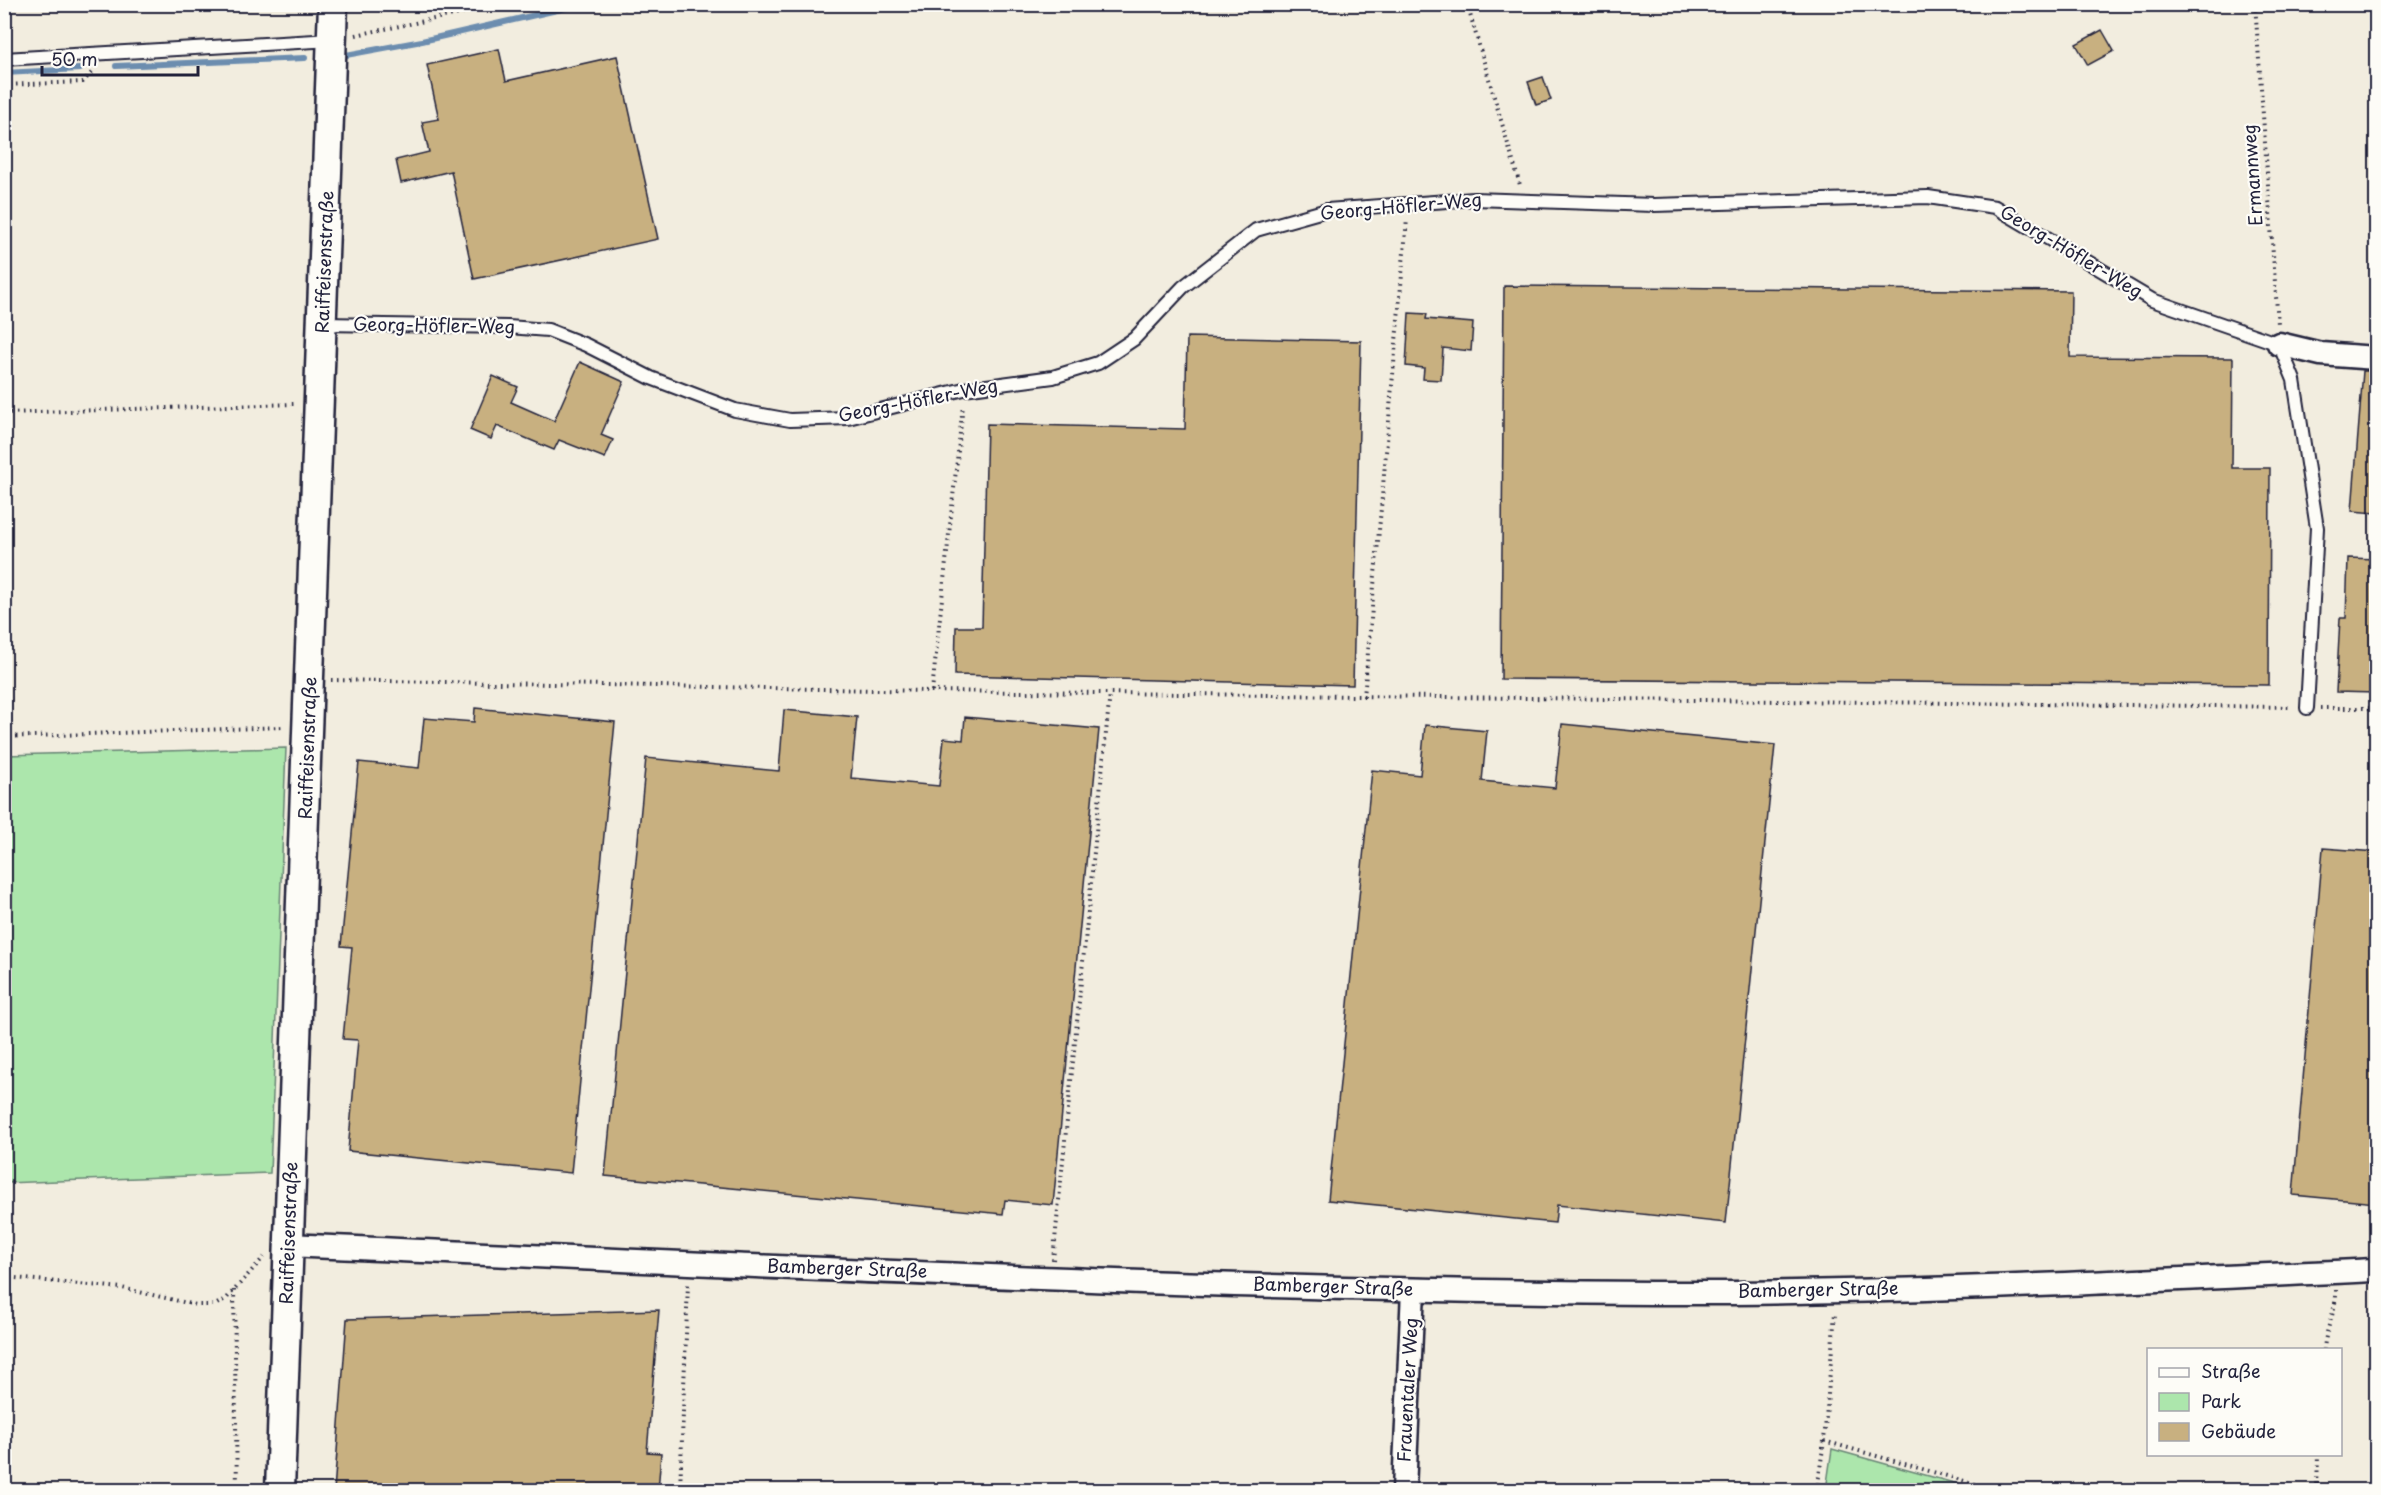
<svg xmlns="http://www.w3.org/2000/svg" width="2381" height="1495" viewBox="0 0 2381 1495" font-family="'Playpen Sans',sans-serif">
	<rect width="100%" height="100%" fill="#f2eddf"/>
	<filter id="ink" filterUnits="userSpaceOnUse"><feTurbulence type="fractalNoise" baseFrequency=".0167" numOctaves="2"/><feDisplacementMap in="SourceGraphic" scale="12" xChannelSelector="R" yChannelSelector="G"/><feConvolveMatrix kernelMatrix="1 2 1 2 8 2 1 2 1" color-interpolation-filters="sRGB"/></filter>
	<g filter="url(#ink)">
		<!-- green -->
		<g fill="#ace6ac" stroke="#678474" stroke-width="1.5">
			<polygon points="286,748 270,1173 5,1183 5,755"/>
			<polygon points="1832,1449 1979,1490 1826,1490"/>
		</g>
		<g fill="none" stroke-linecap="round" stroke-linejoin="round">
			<!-- stream -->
			<g stroke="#6c8daf" stroke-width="6">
				<polyline points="346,55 422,41 583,4"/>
				<polyline points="116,66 305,58"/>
				<polyline points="4,73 80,69"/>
			</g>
		</g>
		<!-- building -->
		<g fill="#c8b080" stroke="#22223b" stroke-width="1.5">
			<polygon points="2102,30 2114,51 2088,65 2076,44"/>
			<polygon points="499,49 506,81 617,56 658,239 474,279 451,171 401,183 396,160 429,152 422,122 439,119 427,65"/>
			<polygon points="1543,77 1551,100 1536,105 1528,82"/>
			<polygon points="1504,286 2071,291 2070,357 2233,358 2232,468 2270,468 2269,685 1501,679"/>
			<polygon points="1409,313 1427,314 1426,319 1473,323 1471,351 1443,348 1441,380 1423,379 1424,368 1406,366"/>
			<polygon points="1187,337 1361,341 1353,685 955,675 956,627 982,627 987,424 1185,429"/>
			<polygon points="580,362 624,382 601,435 613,440 605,458 559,440 554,450 497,426 491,439 470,430 493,376 518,387 511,402 554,421"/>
			<polygon points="2363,371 2376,371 2376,513 2352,511"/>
			<polygon points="2348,558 2376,559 2376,693 2336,692 2340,618 2346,618"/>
			<polygon points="475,708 615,722 571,1173 348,1151 358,1040 343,1039 352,947 341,946 359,762 419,768 424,718 474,722"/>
			<polygon points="784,710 857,717 851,778 939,786 944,738 963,740 965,717 1099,729 1053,1205 1005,1200 1003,1214 605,1176 646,758 779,771"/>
			<polygon points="1562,724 1775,745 1726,1223 1557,1205 1555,1223 1328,1200 1372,770 1420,775 1425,725 1487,731 1482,781 1555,788"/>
			<polygon points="2323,848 2376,852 2376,1203 2293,1195"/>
			<polygon points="659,1310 647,1452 661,1453 658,1491 334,1491 347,1319"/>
		</g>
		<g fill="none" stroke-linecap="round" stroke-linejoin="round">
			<!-- service casing -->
			<g stroke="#22223b" stroke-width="16">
				<g id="service">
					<polyline points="4,59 332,40"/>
					<polyline points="323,324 508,327 548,330 586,345 651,378 735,410 790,420 848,418 964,389 1053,377 1098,363 1134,339 1183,287 1256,230 1327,210 1474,199 1654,205 1928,197 1995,207 2152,300 2279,344 2294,380 2317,528 2307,708"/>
				</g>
			</g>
			<!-- minor casing -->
			<g stroke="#22223b" stroke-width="27">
				<g id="minor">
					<polyline points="2279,344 2321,354 2376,358"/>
					<path d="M289,1245C743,1265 1198,1290 1653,1293C1894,1294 2136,1281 2376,1270"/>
					<polyline points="1404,1490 1413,1290"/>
				</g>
			</g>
			<!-- tertiary casing -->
			<g stroke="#22223b" stroke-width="33">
				<polyline id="tertiary" points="280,1490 333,4"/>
			</g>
			<!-- path -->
			<g stroke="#22223b" stroke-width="4" stroke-dasharray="1.5 4.5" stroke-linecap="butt">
				<polyline points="1467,4 1520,185"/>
				<polyline points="2255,4 2278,324"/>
				<polyline points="623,8 641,4"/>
				<polyline points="356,35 507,4"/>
				<polyline points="4,85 83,82 94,70"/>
				<polyline points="4,413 295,404"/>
				<polyline points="331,680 932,691 2292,707"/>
				<polyline points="932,691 963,405"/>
				<polyline points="1364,697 1407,219"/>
				<polyline points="2320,708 2376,708"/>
				<polyline points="4,737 284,727"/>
				<polyline points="1053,1260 1110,693"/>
				<polyline points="4,1277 122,1288 196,1305 215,1305 227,1298 264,1257"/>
				<polyline points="234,1290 237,1490"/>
				<path d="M2324,1350C2325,1329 2337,1310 2336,1290"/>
				<polyline points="1824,1441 1996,1490"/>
				<polyline points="680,1490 688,1284"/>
				<polyline points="1817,1490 1824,1441 1835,1313"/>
				<polyline points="2317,1490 2318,1454"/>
			</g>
			<!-- service -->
			<use href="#service" stroke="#fdfcf7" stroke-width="12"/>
			<!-- minor -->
			<use href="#minor" stroke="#fdfcf7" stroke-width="22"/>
			<!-- tertiary -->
			<use href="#tertiary" stroke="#fdfcf7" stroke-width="28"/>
		</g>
	</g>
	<g text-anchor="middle" stroke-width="4.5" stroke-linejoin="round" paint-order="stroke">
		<!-- street labels -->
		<g font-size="18" fill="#22223b" stroke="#fdfcf7">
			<text transform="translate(2253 175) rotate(-94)" y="6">Ermannweg</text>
			<text transform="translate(1401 207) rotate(-5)" y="6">Georg-Höfler-Weg</text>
			<text transform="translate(2071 252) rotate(31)" y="6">Georg-Höfler-Weg</text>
			<text transform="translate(325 262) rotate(-88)" y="6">Raiffeisenstraße</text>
			<text transform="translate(434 326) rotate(1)" y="6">Georg-Höfler-Weg</text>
			<text transform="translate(918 401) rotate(-11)" y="6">Georg-Höfler-Weg</text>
			<text transform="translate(308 748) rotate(-88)" y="6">Raiffeisenstraße</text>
			<text transform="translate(289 1233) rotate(-88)" y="6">Raiffeisenstraße</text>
			<text transform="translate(847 1269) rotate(2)" y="6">Bamberger Straße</text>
			<text transform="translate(1333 1287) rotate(2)" y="6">Bamberger Straße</text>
			<text transform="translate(1818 1290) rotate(-1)" y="6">Bamberger Straße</text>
			<text transform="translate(1408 1390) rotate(-87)" y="6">Frauentaler Weg</text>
		</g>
	</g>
	<!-- margin -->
	<rect width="2381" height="1495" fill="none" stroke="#fdfcf7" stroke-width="24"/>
	<rect x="12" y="12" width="2357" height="1471" fill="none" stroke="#22223b" stroke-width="2" filter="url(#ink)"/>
	<!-- legend -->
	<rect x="2147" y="1348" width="195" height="108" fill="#fdfcf7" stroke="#a5a5ac" stroke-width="1.5"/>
	<rect x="2159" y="1368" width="30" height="9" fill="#fdfcf7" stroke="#a5a5ac" stroke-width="1.5"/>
	<text x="2201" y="1378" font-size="18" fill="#22223b">Straße</text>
	<rect x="2159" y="1393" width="30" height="18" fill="#ace6ac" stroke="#a5a5ac" stroke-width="1.5"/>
	<text x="2201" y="1408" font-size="18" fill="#22223b">Park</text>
	<rect x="2159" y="1423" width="30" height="18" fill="#c8b080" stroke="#a5a5ac" stroke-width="1.5"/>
	<text x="2201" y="1438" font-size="18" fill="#22223b">Gebäude</text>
	<!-- scale -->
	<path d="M42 66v9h156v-9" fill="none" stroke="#22223b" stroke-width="3"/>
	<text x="51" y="66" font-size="18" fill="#22223b" stroke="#fdfcf7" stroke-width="4.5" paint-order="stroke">50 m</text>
</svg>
